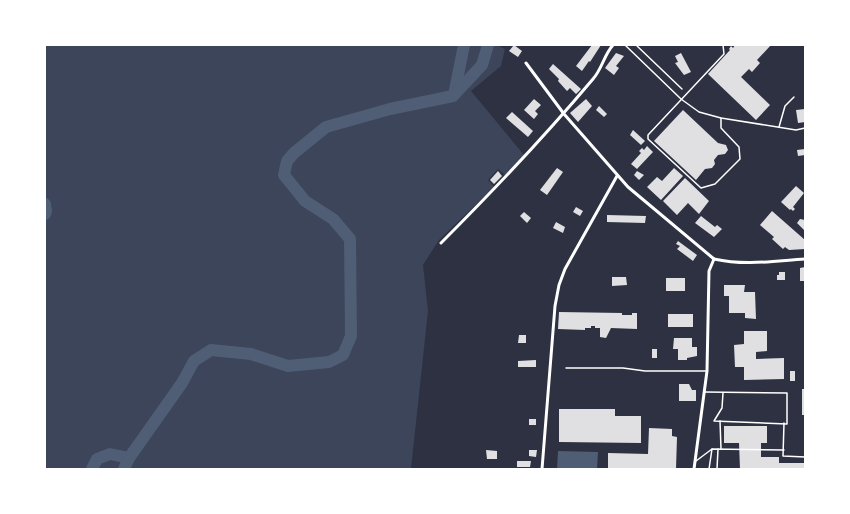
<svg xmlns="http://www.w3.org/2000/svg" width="850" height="514" viewBox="0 0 850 514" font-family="Rubik,sans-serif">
	<rect width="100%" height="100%" fill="#2d3142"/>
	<!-- green -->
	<polygon fill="#3c4559" points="45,45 496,45 505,49 501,66 471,91 524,155 505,175 498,169 488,180 494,187 439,240 423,265 428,311 411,469 45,469"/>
	<!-- water -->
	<polygon fill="#4f5d75" points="558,451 598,452 597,469 557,469"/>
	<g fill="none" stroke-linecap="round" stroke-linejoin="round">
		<!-- river -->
		<g stroke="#4f5d75" stroke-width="12">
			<polyline points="454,95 464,45"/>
			<polyline points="45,204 46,211 45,214"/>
			<polyline points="92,469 97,459 110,454 129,458"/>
			<polyline points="124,469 129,458 182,383 194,361 211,350 251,354 288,366 329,362 343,355 351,336 350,239 333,219 305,201 284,175 287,161 294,153 326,127 390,109 453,96 482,65 488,45"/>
		</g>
	</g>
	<!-- building -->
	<g fill="#e0e0e3">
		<polygon points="514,45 522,51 518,57 509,51"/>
		<polygon points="592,45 601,45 590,62 589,61 582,71 576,66"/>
		<polygon points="735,45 771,45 757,60 760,63 752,72 749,69 741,77 770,105 756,120 708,74 730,50 729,49 731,46 733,48"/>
		<polygon points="616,53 624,56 616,66 619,68 614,75 605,68"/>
		<polygon points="681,53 691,72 684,75 675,63 678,62 675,56"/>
		<polygon points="553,64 581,89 576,94 570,88 567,91 558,81 559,79 549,69"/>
		<polygon points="534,99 541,105 535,111 538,114 534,119 524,110"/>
		<polygon points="586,99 592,106 578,122 570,113"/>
		<polygon points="599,106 607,114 604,117 596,110"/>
		<polygon points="805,109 805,122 798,123 796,110"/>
		<polygon points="683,110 718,143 726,145 728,150 725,154 718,155 714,160 715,164 712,168 705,169 696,180 654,141"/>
		<polygon points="512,112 533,131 528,137 506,118"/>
		<polygon points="633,130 645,141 641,145 630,135"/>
		<polygon points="647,146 653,152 637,169 631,164 641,153 639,151 642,148 644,150"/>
		<polygon points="805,149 805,155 798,156 797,150"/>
		<polygon points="557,168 563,172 547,195 540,190"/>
		<polygon points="674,168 683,176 661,200 647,187 657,177 662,181"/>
		<polygon points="498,171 502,176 494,184 490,180"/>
		<polygon points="637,171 644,175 639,180 634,175"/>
		<polygon points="685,178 709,201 699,214 688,203 677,215 663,201"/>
		<polygon points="796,186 804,193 793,207 795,209 793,211 791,209 790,210 781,202"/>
		<polygon points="576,207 583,211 580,216 573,212"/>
		<polygon points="772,211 805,240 805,249 789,250 785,247 783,249 772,239 774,237 760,225"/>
		<polygon points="524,212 531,218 527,223 520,216"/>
		<polygon points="607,215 646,216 645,223 607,222"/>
		<polygon points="701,216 715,227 717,225 722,229 714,237 695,223"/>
		<polygon points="800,219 805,220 804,230 797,223"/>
		<polygon points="556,222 565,227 563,233 553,228"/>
		<polygon points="678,241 697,255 693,261 677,249 680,246 676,244"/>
		<polygon points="805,267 805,281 800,281 800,268"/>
		<polygon points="779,272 785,272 785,280 777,280 777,275 779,275"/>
		<polygon points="612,277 626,277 627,285 612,286"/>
		<rect x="666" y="278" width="19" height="13"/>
		<polygon points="724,285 745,285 744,292 755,292 756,319 745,318 745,313 729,313 729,296 724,296"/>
		<polygon points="559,312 622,313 622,315 632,315 632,313 637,313 637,329 611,328 606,338 600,337 600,328 595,328 595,326 591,326 591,328 585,328 585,330 558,329"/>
		<rect x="668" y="314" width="25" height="13"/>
		<polygon points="744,331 767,331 767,351 756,352 756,359 784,358 784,379 744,380 744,367 735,367 734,345 744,344"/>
		<polygon points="519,335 526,335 526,343 518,343"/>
		<polygon points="674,338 692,338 692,347 697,347 697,356 687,358 687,360 678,360 678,349 673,349"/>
		<rect x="652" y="349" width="5" height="9"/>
		<polygon points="536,360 536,367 518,367 518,361"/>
		<rect x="790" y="371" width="5" height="10"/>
		<polygon points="679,384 689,384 692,390 696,390 696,401 679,401"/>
		<rect x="802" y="389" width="3" height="26"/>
		<polygon points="559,409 615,409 615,416 641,416 641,443 559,442"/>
		<rect x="529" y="419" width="7" height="6"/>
		<polygon points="724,426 767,426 767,443 761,443 761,457 779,457 779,463 805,463 805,469 740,469 739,443 724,443"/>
		<polygon points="649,428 672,429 672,436 677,437 676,469 608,469 608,453 648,454"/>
		<polygon points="486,450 497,451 497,459 487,459"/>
		<polygon points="529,450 537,450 536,457 529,456"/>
		<polygon points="517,461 531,461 530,467 517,467"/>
	</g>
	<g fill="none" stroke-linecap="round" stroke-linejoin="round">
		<!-- service -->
		<g stroke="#fff" stroke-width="1.5">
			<polyline points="625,45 681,99 699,112 721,118 796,130 805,128"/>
			<polyline points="636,45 682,89"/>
			<polyline points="721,118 721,128 739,147 740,159 715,184 701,188 648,139 648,135 724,54 723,45"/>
			<polyline points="779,127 785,106 794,97"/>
			<polyline points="566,368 623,368 645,371 707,371"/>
			<polyline points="705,392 787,393 787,424 714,421 722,408 723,393"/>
			<polyline points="720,421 721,449"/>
			<polyline points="784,423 783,456 805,457"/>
			<polyline points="696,461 712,449 784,450"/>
			<polyline points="709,469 712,449"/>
			<polyline points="717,469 718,449"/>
		</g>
		<!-- minor -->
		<g stroke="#fff" stroke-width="3">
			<path d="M526,63L564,114L628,187L714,259C745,266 774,261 805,259"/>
			<path d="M441,243C494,190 545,136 593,79C602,69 604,55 613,45"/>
			<polyline points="542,469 555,306 559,285 565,269 617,176"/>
			<polyline points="694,469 707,371 709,271 714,259"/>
		</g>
	</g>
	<!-- border -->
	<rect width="850" height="514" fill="none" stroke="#ffffff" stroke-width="92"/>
</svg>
